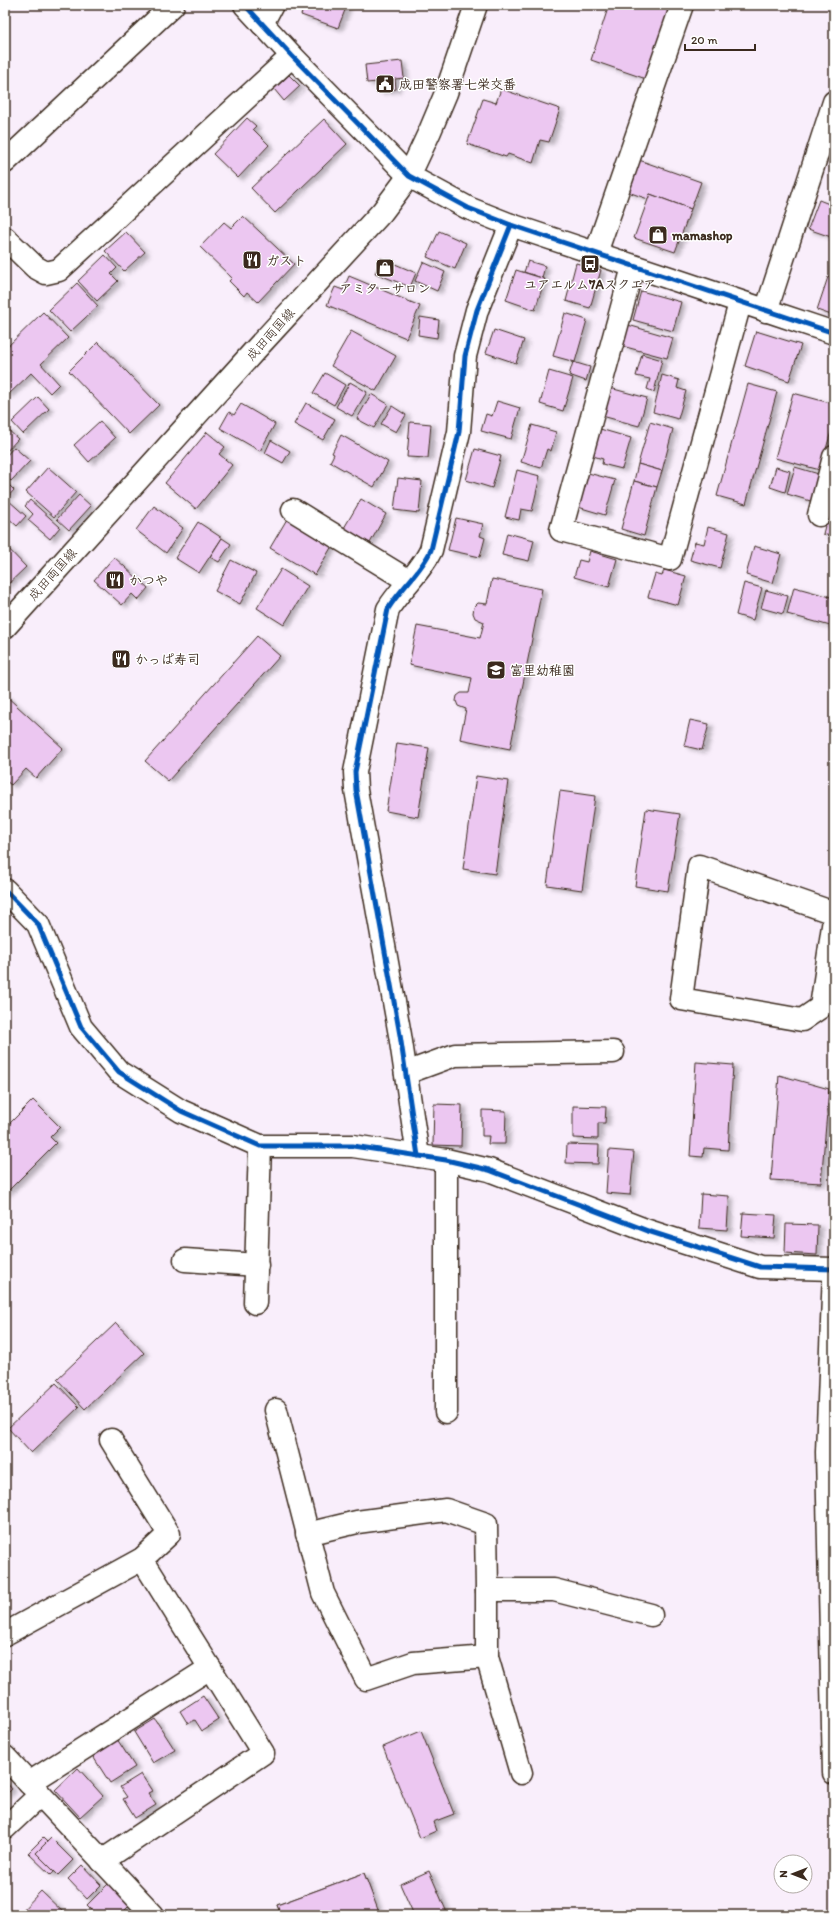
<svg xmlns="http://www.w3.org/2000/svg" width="839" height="1920" viewBox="0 0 839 1920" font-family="Itim,'Klee One',sans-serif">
	<defs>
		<filter id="shadow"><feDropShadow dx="4.5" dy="2.5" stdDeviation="2" flood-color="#0004"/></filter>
	</defs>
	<rect width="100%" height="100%" fill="#f9eefb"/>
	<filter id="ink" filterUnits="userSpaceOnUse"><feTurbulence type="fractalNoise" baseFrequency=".025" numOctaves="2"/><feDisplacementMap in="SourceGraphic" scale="8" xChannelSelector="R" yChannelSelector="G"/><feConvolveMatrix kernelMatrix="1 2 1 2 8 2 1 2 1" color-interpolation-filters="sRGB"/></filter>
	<g filter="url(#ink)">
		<!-- building -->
		<g fill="#ecc7f1" stroke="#3b2a1e" filter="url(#shadow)">
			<polygon points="305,5 347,5 338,28 301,15"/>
			<polygon points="609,5 674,5 649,80 591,60"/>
			<polygon points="402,61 404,78 395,79 396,89 378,91 377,82 367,83 365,65"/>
			<polygon points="289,75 300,86 284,101 274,89"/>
			<polygon points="501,89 560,109 549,142 540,140 533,163 508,154 506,157 467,144 483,99 496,103"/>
			<polygon points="247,118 256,126 253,129 269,145 238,178 213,154"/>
			<polygon points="324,119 347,144 275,213 251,188"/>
			<polygon points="639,160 701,182 691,209 650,194 648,199 628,192"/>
			<polygon points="650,194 691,209 675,252 634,238"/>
			<polygon points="819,200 834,206 834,238 808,229"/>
			<polygon points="243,216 294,264 258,302 247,292 244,296 229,281 232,278 200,247 224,222 231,228"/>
			<polygon points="439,231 466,243 455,269 427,257"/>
			<polygon points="126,232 145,252 124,271 105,251"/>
			<polygon points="105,255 117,268 111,274 118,281 97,301 78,281"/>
			<polygon points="381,258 416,273 410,287 375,273"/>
			<polygon points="528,261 545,266 542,278 524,272"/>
			<polygon points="423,262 445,272 437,291 415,281"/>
			<polygon points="576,263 601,270 590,308 566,301"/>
			<polygon points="516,270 545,279 535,310 506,300"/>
			<polygon points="349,276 420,306 406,338 327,305 335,287 343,290"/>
			<polygon points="828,277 834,279 834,316 817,310"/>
			<polygon points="77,283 98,306 70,332 49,310"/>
			<polygon points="641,291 681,302 673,331 633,320"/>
			<polygon points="43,312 68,338 41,364 59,384 50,393 31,373 8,395 5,392 5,349"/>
			<polygon points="565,313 587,320 575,362 553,356"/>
			<polygon points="420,317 439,320 437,338 418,335"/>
			<polygon points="628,325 673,338 667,358 622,346"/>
			<polygon points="494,330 524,340 516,363 486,353"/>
			<polygon points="351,331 396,356 376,391 331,366"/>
			<polygon points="756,331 801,345 789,381 745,366"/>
			<polygon points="98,342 159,405 129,434 69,371"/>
			<polygon points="642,354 662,360 654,392 647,389 650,379 636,376"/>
			<polygon points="573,362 590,367 586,381 569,375"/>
			<polygon points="549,371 573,378 563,411 540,404"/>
			<polygon points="325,373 345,385 334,405 313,393"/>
			<polygon points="662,375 679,380 677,388 686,391 678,419 653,412"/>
			<polygon points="350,382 367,392 352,416 336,407"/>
			<polygon points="748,384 777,392 746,504 717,496"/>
			<polygon points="610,388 647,398 639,426 602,416"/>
			<polygon points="793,393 834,404 834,421 820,470 775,458"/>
			<polygon points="371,394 388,404 374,428 357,419"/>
			<polygon points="38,397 49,409 23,434 12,422"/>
			<polygon points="497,401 520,408 511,439 481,431 486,414 492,416"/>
			<polygon points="306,403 335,419 323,440 294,424"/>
			<polygon points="241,404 275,424 260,451 220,428 229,412 234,415"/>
			<polygon points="392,406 406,415 396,432 381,424"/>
			<polygon points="100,421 115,438 89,462 74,445"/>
			<polygon points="410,422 431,424 428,458 407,457"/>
			<polygon points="650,422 673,429 662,471 638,464"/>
			<polygon points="532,425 556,432 551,451 547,449 541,468 521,462"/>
			<polygon points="5,427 18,439 5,453"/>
			<polygon points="600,429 631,438 622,469 602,464 603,459 593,456"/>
			<polygon points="207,432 225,447 219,454 232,465 196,509 165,483"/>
			<polygon points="341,435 388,462 374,487 330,462 334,454 332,453"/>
			<polygon points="271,440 290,451 283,463 265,453"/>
			<polygon points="14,447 30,461 11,481 5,476 5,457"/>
			<polygon points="475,449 501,456 492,488 466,480"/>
			<polygon points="638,464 662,471 657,487 634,481"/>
			<polygon points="48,467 76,492 54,517 26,492"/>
			<polygon points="776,467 790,471 785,492 770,487"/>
			<polygon points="795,467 822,475 814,502 787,494"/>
			<polygon points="517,470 540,476 532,511 521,509 519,520 505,517"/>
			<polygon points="588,473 615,480 605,515 578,507"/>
			<polygon points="398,478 422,481 419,513 394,510"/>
			<polygon points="5,481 14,490 5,500"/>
			<polygon points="634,481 657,487 644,536 621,529"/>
			<polygon points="79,495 91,506 69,530 57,519"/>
			<polygon points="361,499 386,514 370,543 344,528"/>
			<polygon points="8,500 26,516 17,526 5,515 5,503"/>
			<polygon points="30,500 60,527 50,539 28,520 33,514 25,506"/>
			<polygon points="831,501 834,502 834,537 823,534"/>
			<polygon points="154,506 183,528 166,553 136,530"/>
			<polygon points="456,518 483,524 480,536 485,538 480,557 448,550"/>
			<polygon points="287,519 332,546 315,575 270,548"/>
			<polygon points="198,522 222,538 199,573 175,558"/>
			<polygon points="708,527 729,533 720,568 690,560 695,542 704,544"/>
			<polygon points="507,533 534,540 529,561 502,555"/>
			<polygon points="222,538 231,544 219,562 210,557"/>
			<polygon points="5,545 26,567 5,587"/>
			<polygon points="754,546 781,554 773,583 746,575"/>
			<polygon points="590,551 617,559 609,587 574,577 579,560 587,562"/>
			<polygon points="114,557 148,588 138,600 132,594 122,605 94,580"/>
			<polygon points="231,560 256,573 240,604 215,591"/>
			<polygon points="281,569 308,586 284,625 257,608"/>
			<polygon points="664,570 686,576 678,605 648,597 655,574 662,576"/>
			<polygon points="492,579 542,589 510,749 460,739 466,709 458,706 456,701 457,696 461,693 469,693 472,678 409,665 417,626 480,638 484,622 475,618 473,613 474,607 478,603 487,604"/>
			<polygon points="744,583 762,588 753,620 736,615"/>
			<polygon points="794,587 834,598 834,627 787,614"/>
			<polygon points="766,590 788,596 783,614 761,608"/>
			<polygon points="257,636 280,656 168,781 145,761"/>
			<polygon points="5,695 63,748 36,778 26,769 11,785 5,780"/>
			<polygon points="690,720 709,724 702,750 684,746"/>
			<polygon points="397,743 429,748 418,817 386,811"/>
			<polygon points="476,776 508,781 495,874 463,869"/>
			<polygon points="560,791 595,796 582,890 547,885"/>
			<polygon points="646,809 680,814 668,891 635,886"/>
			<polygon points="696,1062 733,1065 728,1150 704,1148 703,1157 690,1156"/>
			<polygon points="779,1075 829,1089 821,1183 771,1180"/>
			<polygon points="33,1100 60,1127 50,1137 56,1143 5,1194 5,1128"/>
			<polygon points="434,1104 462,1105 461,1146 433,1145"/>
			<polygon points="573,1106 606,1107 605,1123 598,1123 598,1139 573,1138"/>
			<polygon points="482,1110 506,1111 505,1144 488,1144 489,1136 482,1136"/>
			<polygon points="567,1144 599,1145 598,1164 566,1163"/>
			<polygon points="609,1150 634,1152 630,1195 606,1193"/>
			<polygon points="701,1194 729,1196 727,1230 699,1228"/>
			<polygon points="743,1213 776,1215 774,1238 741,1236"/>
			<polygon points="786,1224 818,1225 817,1255 785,1253"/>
			<polygon points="116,1323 144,1353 85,1409 57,1379"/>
			<polygon points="56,1383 79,1407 31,1453 8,1428"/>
			<polygon points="203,1696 219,1720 202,1731 195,1720 188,1724 180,1711"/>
			<polygon points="155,1719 175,1750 153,1763 134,1732"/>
			<polygon points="421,1731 454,1814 433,1822 436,1831 420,1838 383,1747"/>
			<polygon points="117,1739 135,1767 110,1783 92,1755"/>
			<polygon points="78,1768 103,1796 80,1817 55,1790"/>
			<polygon points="141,1774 152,1791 148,1793 156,1805 135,1818 123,1799 127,1797 120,1787"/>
			<polygon points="5,1781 12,1789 5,1796"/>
			<polygon points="43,1838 65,1860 51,1875 28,1853"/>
			<polygon points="51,1838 73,1860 58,1875 36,1853"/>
			<polygon points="82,1865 101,1885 87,1899 68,1879"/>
			<polygon points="429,1871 448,1915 414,1915 400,1884"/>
			<polygon points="364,1873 374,1900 335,1915 281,1915 277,1905"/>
			<polygon points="364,1873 380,1915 281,1915 277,1905"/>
			<polygon points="108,1884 130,1905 120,1915 97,1915 87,1905"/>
			<polygon points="41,1891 66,1915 18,1915"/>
		</g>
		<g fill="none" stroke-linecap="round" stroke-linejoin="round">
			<!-- street casing -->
			<g stroke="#3b2a1e" stroke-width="25">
				<g id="street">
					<polyline points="262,24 272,5"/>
					<polyline points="5,162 173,5"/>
					<polyline points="5,238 35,267 46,273 59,270 292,56"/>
					<polyline points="596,253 682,5"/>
					<polyline points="633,267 561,530 670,559 740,303"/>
					<polyline points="766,311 834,102"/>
					<polyline points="293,510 409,581"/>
					<polyline points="819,515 834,457"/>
					<polyline points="5,890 38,924 81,1027 119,1072 181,1111 260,1146 353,1146 446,1160 489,1170 648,1231 760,1267 834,1269"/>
					<polyline points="834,913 699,866 681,999 802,1020 821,1007 834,919"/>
					<polyline points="406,1073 455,1055 613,1052"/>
					<path d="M418,1156L400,1035L356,790L355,772L388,609C401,588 421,572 431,550L459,432L465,356L477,310L511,225"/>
					<polyline points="185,1260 257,1265"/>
					<polyline points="834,1270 827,1452 834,1773"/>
					<polyline points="255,1303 260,1146"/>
					<polyline points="276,1410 323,1593 366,1679 413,1663 487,1657"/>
					<polyline points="446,1412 446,1160"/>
					<polyline points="307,1534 357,1522 446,1510 486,1524 487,1590 554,1590 651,1615"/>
					<polyline points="487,1590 487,1657 521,1773"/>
					<polyline points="5,1634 142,1559 169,1534 111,1440"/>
					<polyline points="5,1757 153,1915"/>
					<polyline points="29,1783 210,1668"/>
					<polyline points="5,1828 40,1795"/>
					<polyline points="102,1861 263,1753 142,1559"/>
				</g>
			</g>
			<!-- secondary casing -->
			<g stroke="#3b2a1e" stroke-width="25">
				<g id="secondary">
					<polyline points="245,5 292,56 409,176 468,208 511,225 834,333"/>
					<polyline points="5,627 256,349 382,212 409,176 430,131 446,93 476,5"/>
				</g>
			</g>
			<!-- street -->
			<use href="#street" stroke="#fff" stroke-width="22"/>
			<!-- secondary -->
			<use href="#secondary" stroke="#fff" stroke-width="22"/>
			<!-- cycleway casing -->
			<g stroke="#fff" stroke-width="8">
				<g id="cycleway">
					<polyline points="245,5 292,56 409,176 468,208 511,225 834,333"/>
					<polyline points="5,890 38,924 81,1027 119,1072 181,1111 260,1146 353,1146 446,1160 489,1170 648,1231 760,1267 834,1269"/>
					<path d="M418,1156L400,1035L356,790L355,772L388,609C401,588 421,572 431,550L459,432L465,356L477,310L511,225"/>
				</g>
			</g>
			<!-- cycleway -->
			<use href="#cycleway" stroke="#0057b8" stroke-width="5"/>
		</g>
	</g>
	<!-- icons -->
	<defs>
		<g id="civic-square" transform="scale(1)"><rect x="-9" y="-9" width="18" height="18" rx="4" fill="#3b2a1e" stroke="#fff"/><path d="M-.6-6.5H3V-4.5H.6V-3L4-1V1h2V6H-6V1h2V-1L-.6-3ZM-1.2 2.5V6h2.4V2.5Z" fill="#fff"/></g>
		<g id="shop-square" transform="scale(1)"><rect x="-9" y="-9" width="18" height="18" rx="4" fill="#3b2a1e" stroke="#fff"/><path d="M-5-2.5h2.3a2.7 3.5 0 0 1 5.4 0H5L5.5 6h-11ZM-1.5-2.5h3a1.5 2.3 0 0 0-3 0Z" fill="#fff"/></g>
		<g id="restaurant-square" transform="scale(1)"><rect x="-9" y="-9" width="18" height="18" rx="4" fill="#3b2a1e" stroke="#fff"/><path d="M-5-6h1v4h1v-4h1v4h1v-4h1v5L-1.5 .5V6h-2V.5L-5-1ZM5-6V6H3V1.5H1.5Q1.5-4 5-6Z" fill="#fff"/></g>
		<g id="bus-square" transform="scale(1)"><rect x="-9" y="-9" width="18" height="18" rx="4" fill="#3b2a1e" stroke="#fff"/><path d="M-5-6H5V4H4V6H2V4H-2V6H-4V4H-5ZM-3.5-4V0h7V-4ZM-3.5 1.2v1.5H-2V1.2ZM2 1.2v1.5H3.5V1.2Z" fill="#fff"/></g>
		<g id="school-square" transform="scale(1)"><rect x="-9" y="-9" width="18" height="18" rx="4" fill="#3b2a1e" stroke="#fff"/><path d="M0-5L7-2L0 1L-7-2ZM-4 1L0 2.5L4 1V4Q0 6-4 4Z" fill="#fff"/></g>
	</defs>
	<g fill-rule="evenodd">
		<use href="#civic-square" x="385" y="84"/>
		<use href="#shop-square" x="658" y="235"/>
		<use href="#restaurant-square" x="252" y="260"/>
		<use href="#bus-square" x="590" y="264"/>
		<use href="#shop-square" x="385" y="268"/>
		<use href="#restaurant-square" x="115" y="580"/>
		<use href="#restaurant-square" x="121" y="659"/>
		<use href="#school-square" x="496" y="670"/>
	</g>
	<g text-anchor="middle" stroke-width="3" stroke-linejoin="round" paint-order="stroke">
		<!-- poi labels -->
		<g font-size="13" font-weight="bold" fill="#3b2a1e" stroke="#fff" text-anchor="start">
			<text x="399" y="89">成田警察署七栄交番</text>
			<text x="672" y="240">mamashop</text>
			<text x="266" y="265">ガスト</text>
			<text x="590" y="289" text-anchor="middle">ユアエルム7Aスクエア</text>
			<text x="385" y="293" text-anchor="middle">アミターサロン</text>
			<text x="129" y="585">かつや</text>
			<text x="135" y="664">かっぱ寿司</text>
			<text x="510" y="675">富里幼稚園</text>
		</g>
		<!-- street labels -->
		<g font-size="13" fill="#3b2a1e" stroke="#fff">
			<text transform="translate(270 334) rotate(-48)" y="5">成田両国線</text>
			<text transform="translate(52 574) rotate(-48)" y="5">成田両国線</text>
		</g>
	</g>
	<!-- margin -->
	<rect width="839" height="1920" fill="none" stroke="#fff" stroke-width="20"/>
	<rect x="10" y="10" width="819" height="1900" fill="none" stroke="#3b2a1e" stroke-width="1.5" filter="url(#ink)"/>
	<!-- north arrow -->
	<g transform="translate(793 1874) rotate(270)"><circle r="19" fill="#ffffff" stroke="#b1aaa5"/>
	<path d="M0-3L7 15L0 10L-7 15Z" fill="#3b2a1e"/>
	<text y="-6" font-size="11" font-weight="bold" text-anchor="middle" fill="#3b2a1e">N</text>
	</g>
	<!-- scale -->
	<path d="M685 44v6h70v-6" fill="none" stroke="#3b2a1e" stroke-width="2"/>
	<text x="691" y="44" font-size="12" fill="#3b2a1e" stroke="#ffffff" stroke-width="3" paint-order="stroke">20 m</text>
</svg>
